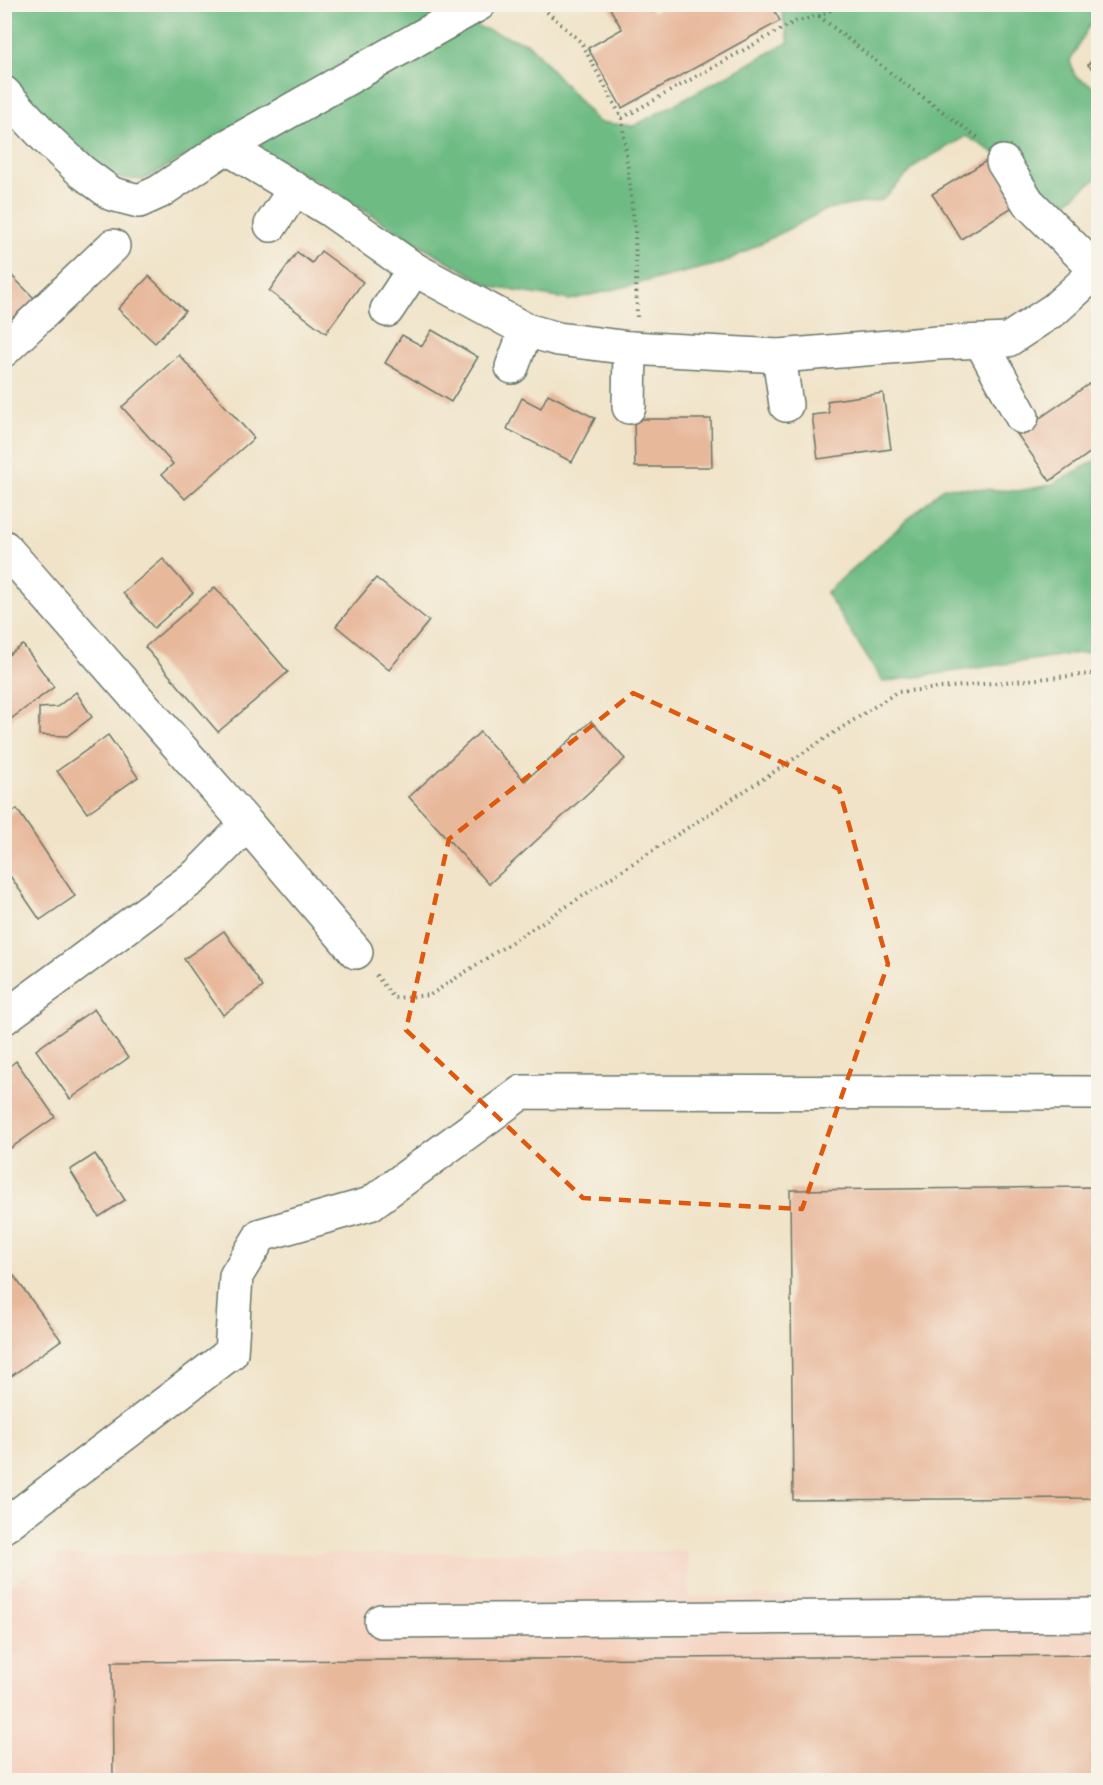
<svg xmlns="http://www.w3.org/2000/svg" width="1103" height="1785" viewBox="0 0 1103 1785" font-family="'Shantell Sans',sans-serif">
	<rect width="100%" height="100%" fill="#f7f3e8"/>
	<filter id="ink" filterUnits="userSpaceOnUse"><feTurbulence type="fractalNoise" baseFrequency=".0167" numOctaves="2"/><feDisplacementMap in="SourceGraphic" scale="12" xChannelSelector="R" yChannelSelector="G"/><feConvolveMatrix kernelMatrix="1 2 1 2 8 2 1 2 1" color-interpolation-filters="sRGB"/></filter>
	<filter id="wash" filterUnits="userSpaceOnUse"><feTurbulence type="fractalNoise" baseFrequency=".008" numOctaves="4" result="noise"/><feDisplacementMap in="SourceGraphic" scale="24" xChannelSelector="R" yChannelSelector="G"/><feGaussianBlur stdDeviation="1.35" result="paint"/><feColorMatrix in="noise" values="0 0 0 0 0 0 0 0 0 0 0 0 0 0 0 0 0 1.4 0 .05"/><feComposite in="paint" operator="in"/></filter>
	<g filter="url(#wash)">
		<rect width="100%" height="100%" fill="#f0e3c8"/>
		<!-- built -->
		<polygon fill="#f5d3c1" points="688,1551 689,1597 1098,1594 1098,1780 7,1780 9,1586 52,1556"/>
		<!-- forest -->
		<g fill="#6ebb84" stroke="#467c5c" stroke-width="1.5">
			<polygon points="4,5 459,5 143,180 108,177 5,77"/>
			<polygon points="780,5 1098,5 1098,15 1087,29 1070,61 1075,76 1098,89 1098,177 1063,205 1016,165 966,136 919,163 882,200 827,209 723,263 570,300 492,287 400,233 326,186 261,152 261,139 467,23 529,44 598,122 634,126 789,42"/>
			<polygon points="1098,459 1098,651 1072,654 883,682 826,593 944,487 1018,491 1051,485"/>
		</g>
		<g id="blocks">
			<!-- building -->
			<g fill="#e8b89b">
				<polygon points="668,4 771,4 780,21 622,108 588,48 622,29 608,5 649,5 653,12"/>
				<polygon points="1098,52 1098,74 1088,65"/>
				<polygon points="991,158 1019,203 961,239 932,194"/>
				<polygon points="321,251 363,282 326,333 269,291 297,252 312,263"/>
				<polygon points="4,268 38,302 4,336"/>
				<polygon points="149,276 185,311 155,343 118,309"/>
				<polygon points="432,330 478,357 451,402 385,363 402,335 422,346"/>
				<polygon points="179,355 254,438 185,499 162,474 173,464 122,407"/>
				<polygon points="1089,384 1098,397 1098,447 1050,481 1017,434"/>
				<polygon points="883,393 891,449 818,459 812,415 829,413 827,401"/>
				<polygon points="548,394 595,418 572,462 507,429 522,398 541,408"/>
				<polygon points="634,419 711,419 712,467 635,467"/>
				<polygon points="163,559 193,593 154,628 123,593"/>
				<polygon points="376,578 429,621 389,670 336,626"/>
				<polygon points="215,587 288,672 218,732 145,647"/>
				<polygon points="23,645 54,687 4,724 4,658"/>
				<polygon points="76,692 92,717 67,736 39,735 39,708 57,707"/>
				<polygon points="591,721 625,759 489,884 409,797 480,732 525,781"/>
				<polygon points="108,735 138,777 87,813 57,771"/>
				<polygon points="17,809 75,896 40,920 4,867 4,818"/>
				<polygon points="224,931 263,987 223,1015 184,959"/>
				<polygon points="94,1009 128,1058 70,1099 36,1050"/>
				<polygon points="16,1061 55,1117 5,1152 5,1070"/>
				<polygon points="95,1154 125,1200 99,1217 70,1170"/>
				<polygon points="1098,1187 1098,1498 793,1500 790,1190"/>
				<polygon points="14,1276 61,1340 10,1377 4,1370 4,1283"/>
				<polygon points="1098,1655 1098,1780 113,1780 112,1662"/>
			</g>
		</g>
	</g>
	<g filter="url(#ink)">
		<use href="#blocks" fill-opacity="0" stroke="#687768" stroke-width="1.5"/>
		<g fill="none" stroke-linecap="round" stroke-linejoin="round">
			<!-- minor casing -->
			<g stroke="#687768" stroke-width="36">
				<g id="minor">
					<polyline points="4,93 48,140 81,171 112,194 139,201 159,192 226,147 479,4"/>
					<polyline points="226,147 330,210 414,269 526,330 558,339 630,348 779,356 938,343 1008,340 1055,309 1098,270"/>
					<polyline points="1003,162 1028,202 1097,271"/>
					<polyline points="271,225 295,189"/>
					<polyline points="387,310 414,269"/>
					<polyline points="981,342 1022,417"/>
					<polyline points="4,350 113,246"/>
					<polyline points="779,356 786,405"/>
					<polyline points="512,367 526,330"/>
					<polyline points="629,407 630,348"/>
					<polyline points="4,547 247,824 197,875 4,1018"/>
					<polyline points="247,824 356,952"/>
					<polyline points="4,1526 231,1353 236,1276 261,1235 370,1204 522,1092 1098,1093"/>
					<polyline points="381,1621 1098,1615"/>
				</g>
			</g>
			<!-- path -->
			<g stroke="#687768" stroke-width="4" stroke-dasharray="1.5 4.5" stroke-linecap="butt">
				<polyline points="538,4 581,42 622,118 635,231 637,317"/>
				<polyline points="819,16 897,78 981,140"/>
				<polyline points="622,118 794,22 819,16 844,4"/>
				<polyline points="376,975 394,998 430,995 897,692 1091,674 1098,674"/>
			</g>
			<!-- minor -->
			<use href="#minor" stroke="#fff" stroke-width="33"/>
		</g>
	</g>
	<!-- marked area -->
	<path fill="none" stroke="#de580e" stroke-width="4.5" stroke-dasharray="12 8" stroke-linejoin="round" d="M633,693L839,789L888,964L802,1209L583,1198L406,1030L449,839Z"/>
	<!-- margin -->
	<rect width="1103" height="1785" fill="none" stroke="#f7f3e8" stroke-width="24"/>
</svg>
